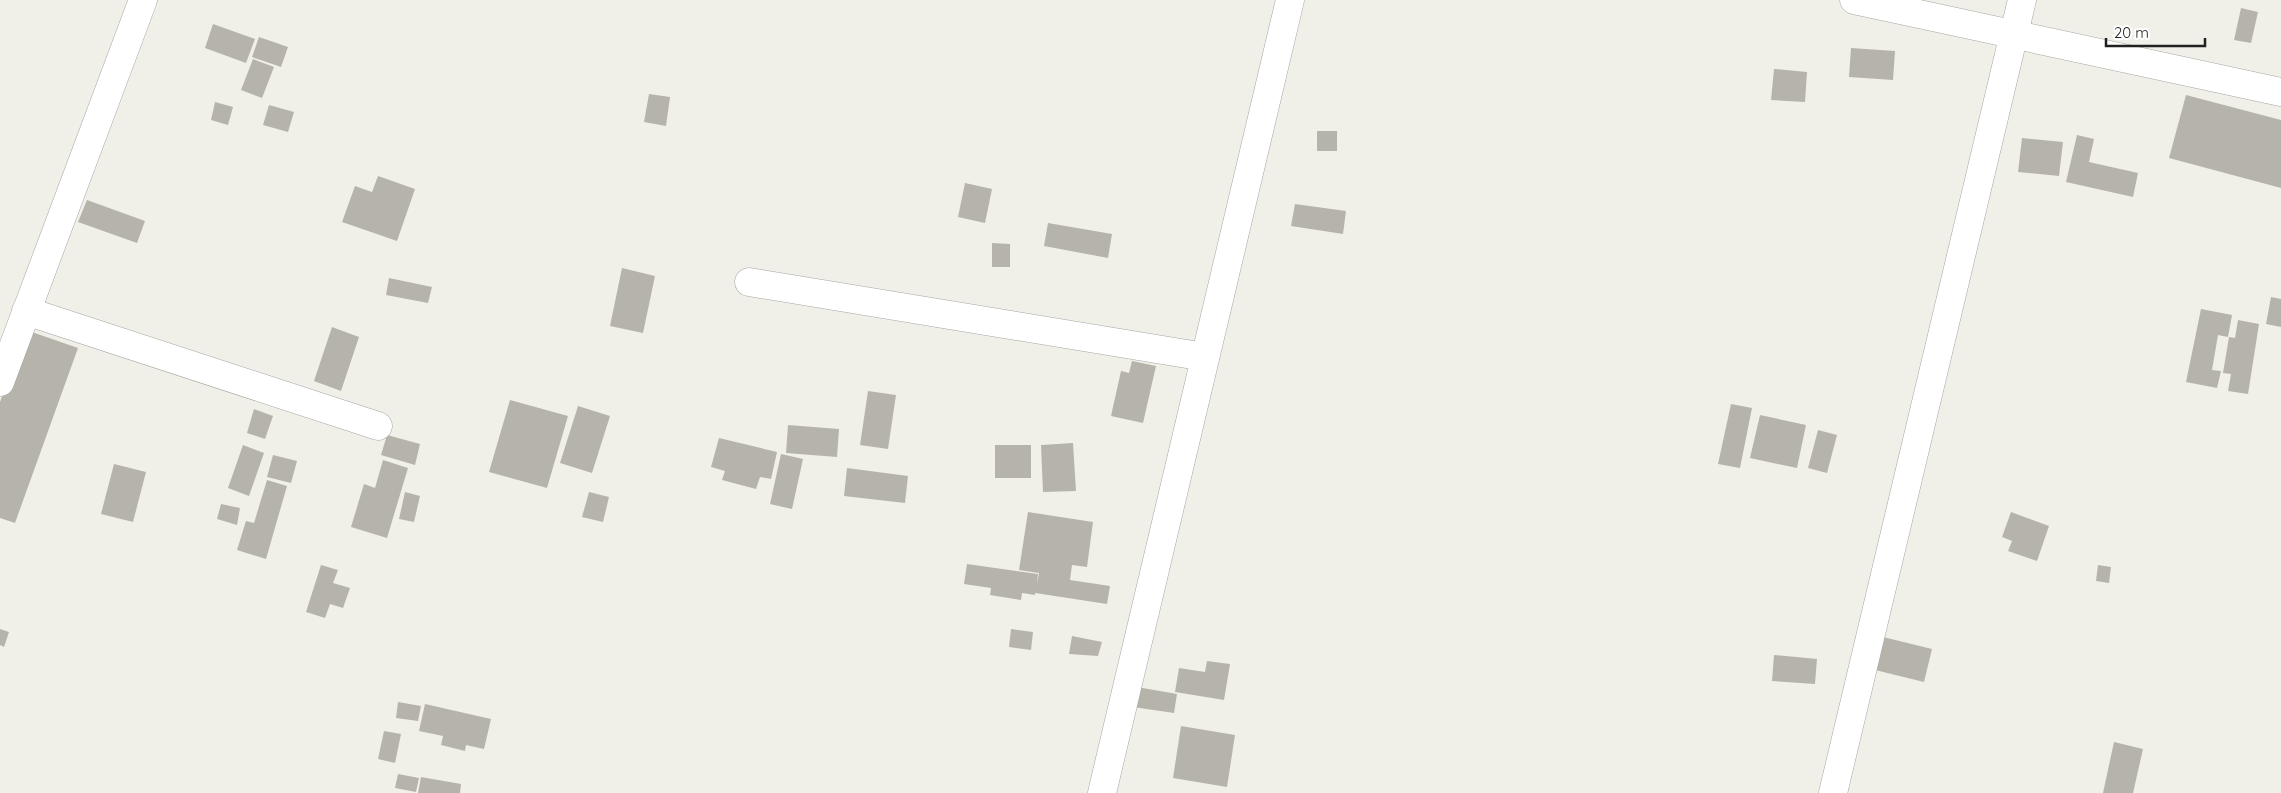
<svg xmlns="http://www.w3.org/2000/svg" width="2281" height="793" viewBox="0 0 2281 793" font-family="Quicksand,sans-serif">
	<rect width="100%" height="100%" fill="#f1f0e8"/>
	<!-- building -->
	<g fill="#b6b3aa">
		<polygon points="2241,8 2258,12 2251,43 2234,40"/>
		<polygon points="213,24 255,39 246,63 205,48"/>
		<polygon points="259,37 288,47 281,67 252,57"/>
		<polygon points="1851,48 1895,51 1893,80 1849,77"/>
		<polygon points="253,59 274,67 262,98 241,90"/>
		<polygon points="1774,69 1807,72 1805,102 1771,100"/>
		<polygon points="649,94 670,97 666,126 644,122"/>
		<polygon points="2186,95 2281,120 2281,188 2169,158"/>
		<polygon points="215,102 233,107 228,125 211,120"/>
		<polygon points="269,105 294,112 288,132 263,125"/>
		<rect x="1317" y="131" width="20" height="20"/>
		<polygon points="2077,135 2094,139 2089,162 2138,173 2133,197 2066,182"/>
		<polygon points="2022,138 2063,142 2059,176 2018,172"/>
		<polygon points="378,176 415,189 397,241 342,222 355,186 372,192"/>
		<polygon points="965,183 992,189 985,223 958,217"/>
		<polygon points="87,200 145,221 137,243 78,222"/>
		<polygon points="1295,204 1346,211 1343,234 1291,226"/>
		<polygon points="1048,223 1112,234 1108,258 1044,246"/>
		<polygon points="992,243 1010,244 1010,267 992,267"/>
		<polygon points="622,268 655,276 643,333 610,326"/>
		<polygon points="389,278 432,287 428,303 386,295"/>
		<polygon points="2271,297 2281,299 2281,327 2266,324"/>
		<polygon points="2201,309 2232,315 2228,337 2218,335 2212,370 2221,371 2217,388 2186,382"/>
		<polygon points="2238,320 2259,324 2248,394 2228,391 2231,374 2223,373 2229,337 2235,338"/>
		<polygon points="332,327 359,337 341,391 314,381"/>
		<polygon points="26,330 78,348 15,523 0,518 0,402"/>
		<polygon points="1132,361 1156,366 1143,423 1111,416 1121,371 1129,373"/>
		<polygon points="868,391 896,395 888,449 860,445"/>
		<polygon points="510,400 568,416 547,488 489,472"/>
		<polygon points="1731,404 1752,408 1740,468 1718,464"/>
		<polygon points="578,406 610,416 592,473 560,463"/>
		<polygon points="254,409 273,416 265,439 247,433"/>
		<polygon points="1760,415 1806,425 1797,468 1750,458"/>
		<polygon points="788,425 839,429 837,457 786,453"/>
		<polygon points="1818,430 1837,435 1827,473 1808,468"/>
		<polygon points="387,435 420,444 415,465 381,455"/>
		<polygon points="719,438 777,452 771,479 760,477 756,489 722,480 725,471 711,467"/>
		<polygon points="1073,443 1076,491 1043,492 1041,445"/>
		<polygon points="243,445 264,453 249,496 228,488"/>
		<rect x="995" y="445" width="36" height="33"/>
		<polygon points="781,454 803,459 792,509 770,504"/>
		<polygon points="273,455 297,461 291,483 267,477"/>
		<polygon points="383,460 408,468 387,538 351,527 364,484 375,488"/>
		<polygon points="114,464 146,472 133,522 101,514"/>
		<polygon points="847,468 908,476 905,503 844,496"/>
		<polygon points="267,480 287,486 266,559 237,550 246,521 254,523"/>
		<polygon points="405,492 420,496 414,522 399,519"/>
		<polygon points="589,492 609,497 603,522 582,517"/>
		<polygon points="221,504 240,508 237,525 217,519"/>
		<polygon points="1028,512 1093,522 1087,567 1072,565 1070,580 1110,586 1107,604 1035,593 1035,595 1022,593 1021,600 990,595 991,588 964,584 967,564 1038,574 1037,585 1039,573 1019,570"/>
		<polygon points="2011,512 2049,526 2037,561 2008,551 2012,541 2002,537"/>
		<polygon points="321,565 338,570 333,583 350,588 343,608 330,604 325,618 306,612"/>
		<polygon points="2098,565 2111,567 2109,583 2096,581"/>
		<polygon points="0,629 9,632 4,647 0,645"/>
		<polygon points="1011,629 1033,632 1031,650 1009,647"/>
		<polygon points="1875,635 1932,649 1924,682 1867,668"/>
		<polygon points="1072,636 1102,642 1098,656 1069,654"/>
		<polygon points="1774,655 1817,659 1815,684 1772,681"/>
		<polygon points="1207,661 1230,664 1224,700 1175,692 1179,668 1205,672"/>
		<polygon points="1137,687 1177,694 1174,713 1133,707"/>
		<polygon points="398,702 421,706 418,721 396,718"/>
		<polygon points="425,704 491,719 484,749 466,745 465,751 441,745 443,736 419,731"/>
		<polygon points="1181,726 1235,735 1227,787 1173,778"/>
		<polygon points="384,731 401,734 395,763 378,759"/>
		<polygon points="2114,742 2143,749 2133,793 2103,793"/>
		<polygon points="398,774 419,778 416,792 395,788"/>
		<polygon points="421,777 461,784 460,793 418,793"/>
	</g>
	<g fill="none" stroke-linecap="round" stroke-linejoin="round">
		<!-- minor casing -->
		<g stroke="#a5a5a5" stroke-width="29">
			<g id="minor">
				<polyline points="1854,0 2281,92"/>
				<polyline points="749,282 1205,357"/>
				<polyline points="26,311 378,426"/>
				<polyline points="0,382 143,0"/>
				<polyline points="1102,793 1290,0"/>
				<polyline points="1833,793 2022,0"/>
			</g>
		</g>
		<!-- minor -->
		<use href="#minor" stroke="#fff" stroke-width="28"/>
	</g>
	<!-- scale -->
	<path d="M2106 38v8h99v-8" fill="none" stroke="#212121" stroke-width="2.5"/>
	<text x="2114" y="38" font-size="15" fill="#212121" stroke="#ffffff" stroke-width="4" paint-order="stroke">20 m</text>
</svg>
